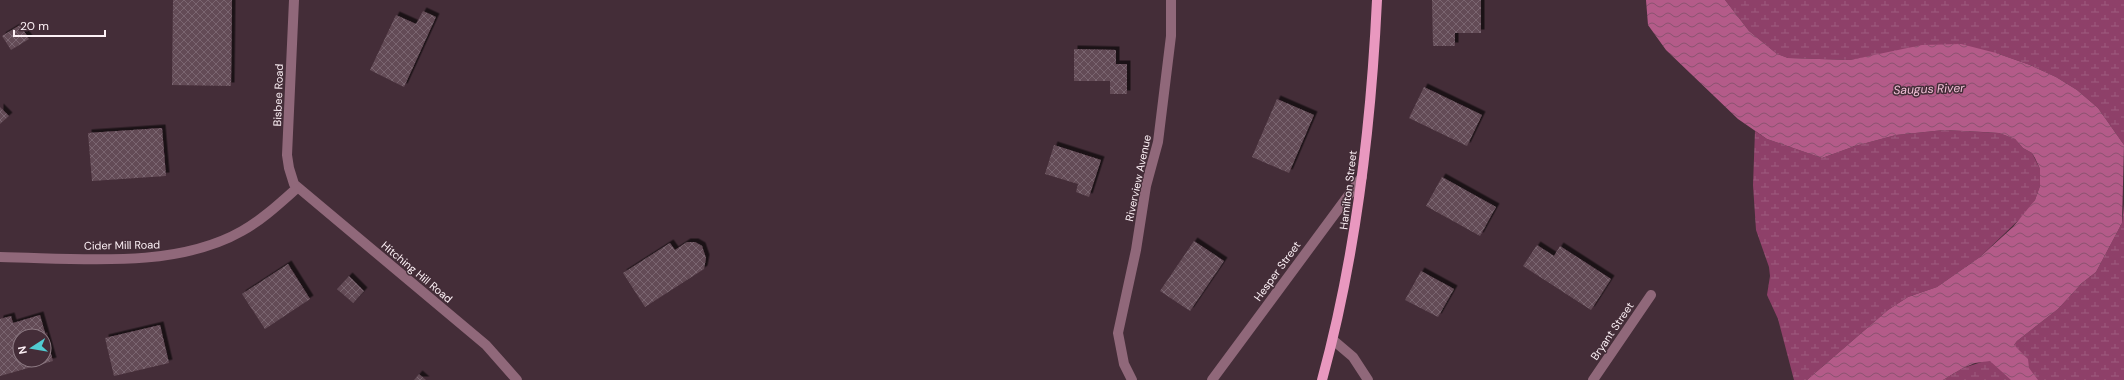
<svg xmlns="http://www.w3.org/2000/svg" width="2124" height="380" viewBox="0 0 2124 380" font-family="'DM Sans',sans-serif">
	<defs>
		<pattern id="wetland-marsh" width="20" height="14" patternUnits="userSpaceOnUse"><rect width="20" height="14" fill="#8e4069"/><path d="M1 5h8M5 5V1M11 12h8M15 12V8" fill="none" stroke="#9f5c7f"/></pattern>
		<pattern id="water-waves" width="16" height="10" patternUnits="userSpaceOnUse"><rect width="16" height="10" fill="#b45b89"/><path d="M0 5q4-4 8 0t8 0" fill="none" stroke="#8a5370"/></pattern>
		<pattern id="building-cross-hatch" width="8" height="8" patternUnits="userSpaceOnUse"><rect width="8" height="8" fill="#634b56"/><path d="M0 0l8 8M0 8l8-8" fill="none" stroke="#7a656f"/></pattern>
		<filter id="shadow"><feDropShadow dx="3.5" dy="-3.5" stdDeviation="0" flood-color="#0009"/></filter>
	</defs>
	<rect width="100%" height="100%" fill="#442d38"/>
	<!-- wetland -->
	<g fill="url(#wetland-marsh)">
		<polygon points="1725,0 2124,0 2124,145 2098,108 2077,90 2056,77 2030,65 1996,53 1883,54 1850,60 1788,58 1777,54 1749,31"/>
		<polygon points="1944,130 1999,133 2015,139 2023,148 2032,153 2040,169 2040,186 2035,200 2025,214 1980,257 1937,287 1908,297 1888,310 1807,380 1794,380 1778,319 1767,295 1770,276 1769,267 1756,230 1753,185 1755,131 1767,139 1822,158 1855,146 1896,135"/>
		<polygon points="2124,204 2124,380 1943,380 1963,368 1985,361 2014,345 2017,341 2058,309 2082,283 2096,272 2122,223"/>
	</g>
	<!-- water -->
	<polygon fill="url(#water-waves)" points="1646,0 1725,0 1749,31 1777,54 1788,58 1850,60 1922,45 1961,44 1996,53 2030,65 2056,77 2077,90 2098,108 2124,145 2122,223 2096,272 2082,283 2058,309 2017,341 2014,345 2028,359 2029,368 2038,380 2011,380 1990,361 1975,363 1963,368 1943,380 1807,380 1888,310 1908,297 1937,287 1980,257 2013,227 2035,200 2040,186 2040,169 2035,158 2032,153 2023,148 2015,139 1999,133 1983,132 1944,130 1896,135 1855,146 1822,158 1767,139 1738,119 1666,50 1648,25"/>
	<!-- building -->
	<g fill="url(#building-cross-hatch)" fill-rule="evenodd" filter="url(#shadow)">
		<polygon points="173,0 232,0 231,86 172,85"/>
		<polygon points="1432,0 1481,0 1481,33 1455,33 1455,46 1433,46"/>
		<polygon points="423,11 436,17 404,87 370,70 396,15 416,24"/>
		<polygon points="20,25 29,39 11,50 2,36"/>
		<polygon points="1074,49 1116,50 1116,64 1127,64 1127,94 1110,94 1110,81 1074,81"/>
		<polygon points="1424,87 1482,115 1467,146 1409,118"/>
		<polygon points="1277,99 1314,115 1289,173 1252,157"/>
		<polygon points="0,107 9,116 0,124"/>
		<polygon points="162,128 166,176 92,181 88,133"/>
		<polygon points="1054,145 1101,160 1089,197 1076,192 1078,184 1045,174"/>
		<polygon points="1442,177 1496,207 1480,236 1426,206"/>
		<polygon points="1194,241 1224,261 1190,311 1160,291"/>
		<polygon points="687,242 695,242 702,246 706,258 704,269 645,307 623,273 670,243 675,250"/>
		<polygon points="1537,245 1554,256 1560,246 1611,279 1591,310 1523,266"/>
		<polygon points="288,264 310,299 265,329 242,294"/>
		<polygon points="1421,271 1454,289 1438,317 1405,300"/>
		<polygon points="349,276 364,291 353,303 337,289"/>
		<path d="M40,315L53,361L0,376V319L11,316L13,323ZM20,336H44V360H20Z"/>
		<polygon points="160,325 169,363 114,376 105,338"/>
		<polygon points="419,374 426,380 414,380"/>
	</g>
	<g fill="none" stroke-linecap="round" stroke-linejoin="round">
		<!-- minor -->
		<g stroke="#90687a" stroke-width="10">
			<polyline points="294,0 287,155 289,168 294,184 486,345 517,380"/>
			<path d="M0,257C76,258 174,270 242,231C262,220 280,203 297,188"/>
			<polyline points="1333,340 1353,357 1368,380"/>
			<polyline points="1132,380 1124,364 1118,333 1136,250 1146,186 1158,142 1171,36 1171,0"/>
			<polyline points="1212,380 1362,177"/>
			<polyline points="1593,380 1651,295"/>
		</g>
		<!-- major -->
		<path stroke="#e998bf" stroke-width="10" d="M1322,380C1356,256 1371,128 1377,0"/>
	</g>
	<g text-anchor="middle" stroke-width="3" stroke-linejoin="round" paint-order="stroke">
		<!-- street labels -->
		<g font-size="11" fill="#fdf1f6" stroke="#442d38">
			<text transform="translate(278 95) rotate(-88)" y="4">Bisbee Road</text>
			<text transform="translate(1138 178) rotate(-78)" y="4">Riverview Avenue</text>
			<text transform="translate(1348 190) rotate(-83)" y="4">Hamilton Street</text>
			<text transform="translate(122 245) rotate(-1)" y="4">Cider Mill Road</text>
			<text transform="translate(1277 271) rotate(-54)" y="4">Hesper Street</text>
			<text transform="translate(417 272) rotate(40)" y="4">Hitching Hill Road</text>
			<text transform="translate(1612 331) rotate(-56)" y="4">Bryant Street</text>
		</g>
		<!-- water labels -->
		<g font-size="12" font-style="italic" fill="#f3c2d8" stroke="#442d38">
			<text transform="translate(1929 89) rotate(-2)" y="4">Saugus River</text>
		</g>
	</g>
	<!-- north arrow -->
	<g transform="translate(32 348) rotate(258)"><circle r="19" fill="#442d38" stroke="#8e7b84"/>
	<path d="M0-3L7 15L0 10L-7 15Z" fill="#51ccd2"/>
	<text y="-6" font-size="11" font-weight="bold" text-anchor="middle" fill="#fdf1f6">N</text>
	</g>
	<!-- scale -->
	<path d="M14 30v6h91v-6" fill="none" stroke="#fdf1f6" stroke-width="2"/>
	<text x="20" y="30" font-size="12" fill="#fdf1f6" stroke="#442d38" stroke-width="3" paint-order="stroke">20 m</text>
</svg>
